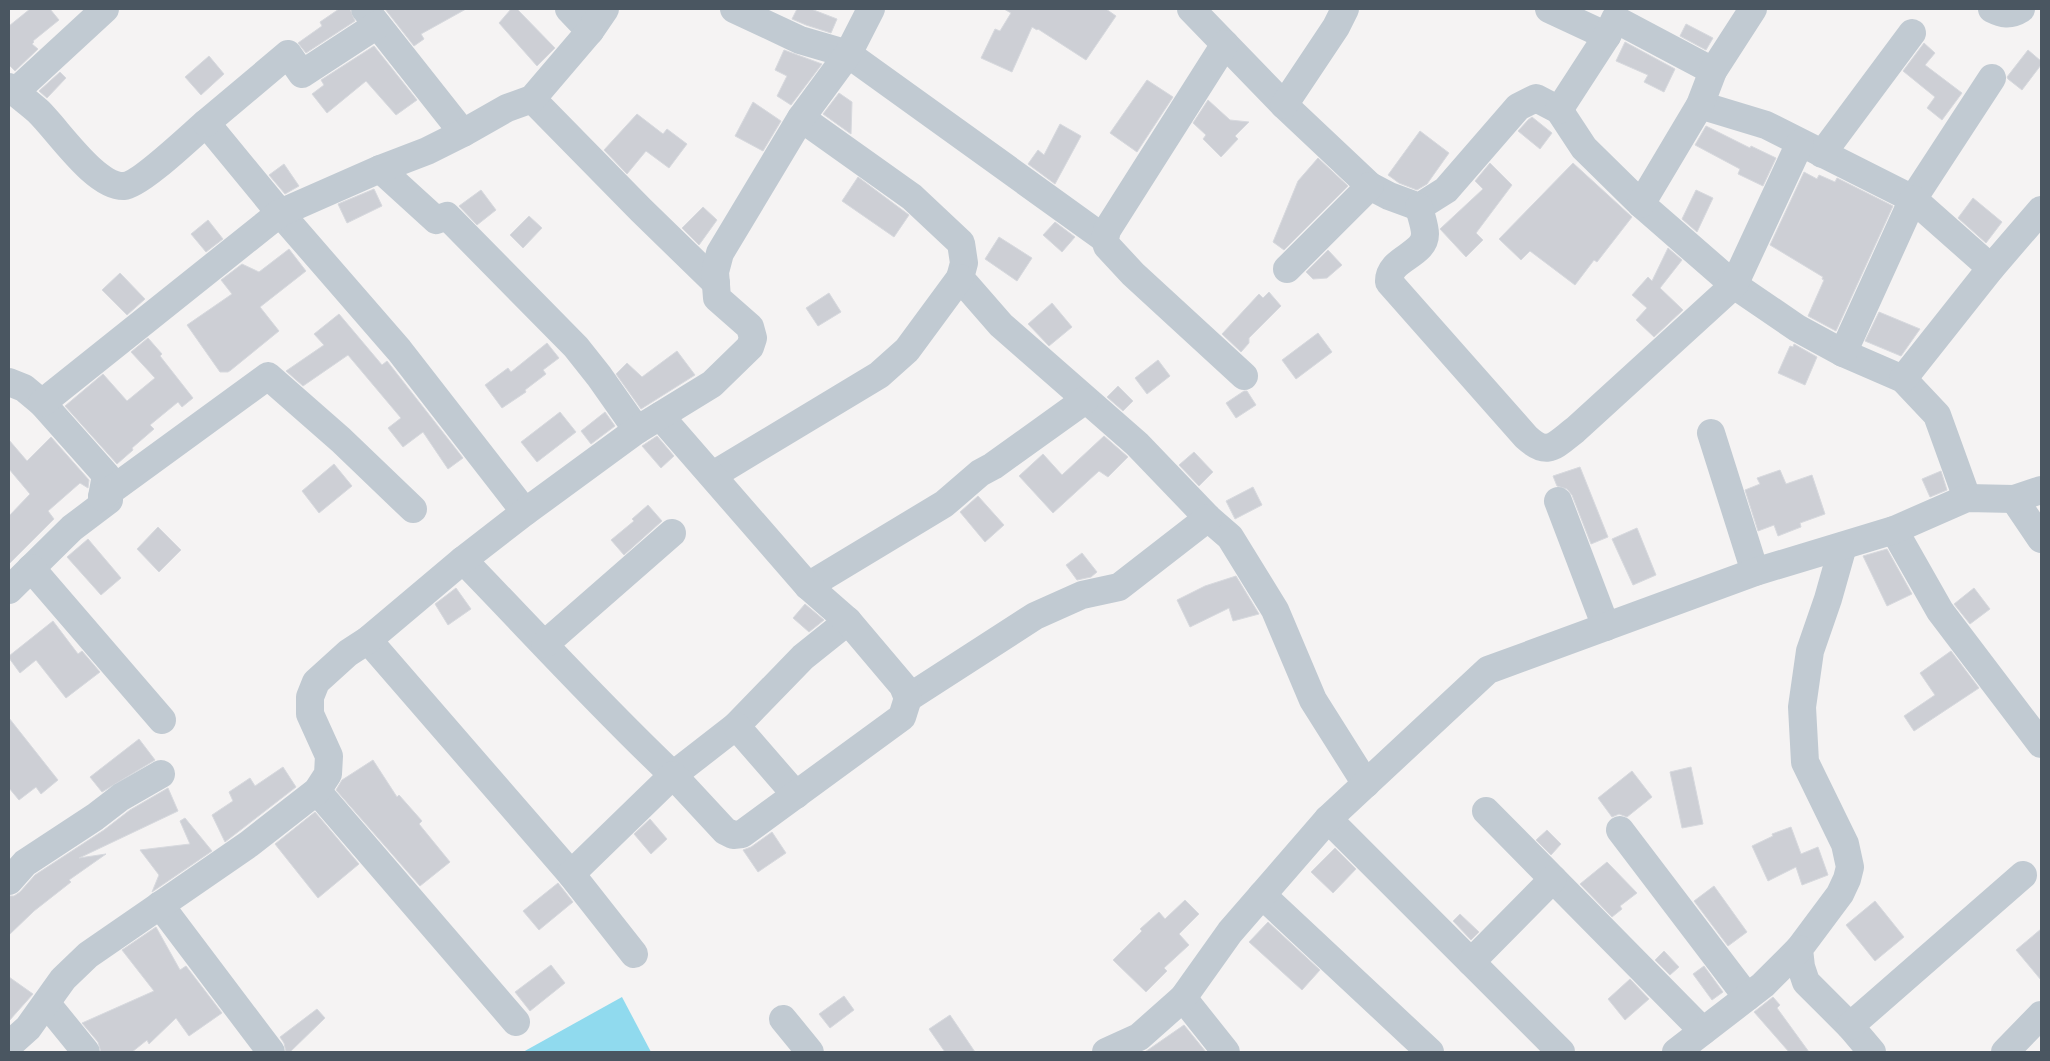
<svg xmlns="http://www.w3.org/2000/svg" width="2050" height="1061" viewBox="0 0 2050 1061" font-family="'DM Sans',sans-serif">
	<rect width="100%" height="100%" fill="#f5f3f3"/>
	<!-- water -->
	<polygon fill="#90daee" points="622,997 651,1052 523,1052"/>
	<!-- building -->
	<g fill="#cdcfd5" stroke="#d7d9de">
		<polygon points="30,9 50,9 59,20 33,41 34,42 32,44 38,49 15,71 9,65 9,26"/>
		<polygon points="339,9 350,9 355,21 306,53 298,43 322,26 320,22"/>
		<polygon points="385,9 466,9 421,34 424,39 414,46"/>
		<polygon points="511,9 517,9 555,48 537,66 499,23"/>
		<polygon points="797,9 811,9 837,19 831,33 806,25 792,19"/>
		<polygon points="1004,9 1106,9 1116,16 1086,60 1038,29 1037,30 1032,27 1012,72 981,58 995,29 1000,31 1011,13"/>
		<polygon points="1686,24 1713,38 1706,50 1680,36"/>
		<polygon points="1625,42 1675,69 1664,92 1644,82 1648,75 1616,61"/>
		<polygon points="1924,43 1935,53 1925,65 1962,93 1942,120 1927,108 1935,97 1903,71"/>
		<polygon points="374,46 417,100 396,115 366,81 327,113 312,94 324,85 321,80"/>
		<polygon points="784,50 822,64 791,105 777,96 787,76 775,70"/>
		<polygon points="2028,50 2041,61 2041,65 2022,90 2008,79 2007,77"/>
		<polygon points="209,56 224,74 201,95 185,77"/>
		<polygon points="60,72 66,78 47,98 39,91"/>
		<polygon points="1147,80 1173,97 1137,152 1110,133"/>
		<polygon points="839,93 852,102 851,134 823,114"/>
		<polygon points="1208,100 1230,120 1249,122 1235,136 1238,139 1221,157 1203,139 1206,135 1193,123"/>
		<polygon points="753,102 781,121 763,151 735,136"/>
		<polygon points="637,114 663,134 667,129 687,144 669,168 646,151 627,174 604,150"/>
		<polygon points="1532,117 1552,133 1540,149 1518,131 1528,120"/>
		<polygon points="1060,124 1081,136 1055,184 1028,164 1038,150 1044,155"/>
		<polygon points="1706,126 1750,148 1751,146 1776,158 1763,186 1738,174 1740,169 1695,145"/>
		<polygon points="1420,131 1449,153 1427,184 1417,190 1399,183 1388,175"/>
		<polygon points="1318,158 1348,186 1284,250 1273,242 1298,181"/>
		<polygon points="1490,163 1512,185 1476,233 1483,240 1466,257 1440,229 1483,189 1475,181"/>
		<polygon points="1573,163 1632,217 1597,262 1594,260 1575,285 1530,251 1521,260 1499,239"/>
		<polygon points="284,164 299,186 285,194 269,175"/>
		<polygon points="1804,172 1817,179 1819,175 1835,182 1837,178 1893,206 1836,331 1808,316 1824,280 1822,279 1823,277 1770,245"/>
		<polygon points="858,177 909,215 894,237 842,201"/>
		<polygon points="374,189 382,206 347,223 338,204"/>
		<polygon points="481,190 496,210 477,225 459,206"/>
		<polygon points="1696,190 1713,198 1697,232 1682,219"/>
		<polygon points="1973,198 2002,222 1986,243 1958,218"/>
		<polygon points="703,207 717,220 699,245 682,228"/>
		<polygon points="529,216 542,228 523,248 510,235"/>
		<polygon points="208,220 223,239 206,252 191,234"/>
		<polygon points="1055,222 1075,237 1062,252 1043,235"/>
		<polygon points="999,237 1032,258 1017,281 985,259"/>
		<polygon points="1668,248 1682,260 1660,288 1683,310 1654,337 1636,320 1647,308 1632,295 1648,277 1652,281"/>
		<polygon points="289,249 306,271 260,307 279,331 231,370 228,372 220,372 187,325 232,294 221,280 242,264 259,272"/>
		<polygon points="1328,250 1342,265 1327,278 1313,279 1306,272"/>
		<polygon points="120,273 145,299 127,315 102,290"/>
		<polygon points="1269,292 1281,306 1249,338 1249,343 1241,352 1222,334 1259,294 1263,298"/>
		<polygon points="829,293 841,312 818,326 806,308"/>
		<polygon points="1052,303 1072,327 1049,346 1028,324"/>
		<polygon points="1879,312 1920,329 1901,356 1865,341"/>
		<polygon points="339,314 382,365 387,361 463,458 448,469 423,432 403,447 388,428 401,418 348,355 303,386 286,371 324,345 314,334"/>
		<polygon points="1318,333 1332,352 1296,379 1282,360"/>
		<polygon points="148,338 162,354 160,356 193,398 182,407 178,402 150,425 154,429 132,448 133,450 117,464 65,406 103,374 127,401 155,378 131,352"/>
		<polygon points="547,343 559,358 543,370 546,374 525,390 526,392 502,408 485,385 508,368 511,372"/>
		<polygon points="1794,344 1817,357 1805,385 1778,373 1790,346 1793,347"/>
		<polygon points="677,351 695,375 641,409 616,374 627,363 642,377"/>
		<polygon points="1158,360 1170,376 1147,394 1135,378"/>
		<polygon points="1118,386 1133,401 1123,411 1107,397"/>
		<polygon points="1244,391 1247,391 1256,405 1236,418 1226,403"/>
		<polygon points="560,412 576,432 537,462 521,442"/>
		<polygon points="605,412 615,426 591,444 581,431"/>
		<polygon points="657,436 674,456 661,468 642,446"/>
		<polygon points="1104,436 1128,457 1108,477 1099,471 1053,513 1019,476 1043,454 1062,475"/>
		<polygon points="51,437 89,480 88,488 80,483 48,511 54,519 9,564 9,516 30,494 9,469 9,440 27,461"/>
		<polygon points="1194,452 1213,472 1199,486 1179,465"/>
		<polygon points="334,464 352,486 319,513 302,491"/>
		<polygon points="1580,467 1608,537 1591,544 1572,495 1567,489 1557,486 1553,476"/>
		<polygon points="1780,470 1786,484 1812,475 1825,514 1800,523 1801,527 1778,536 1774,525 1758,531 1745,490 1760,484 1757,478"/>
		<polygon points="1941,471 1947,490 1930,497 1922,479"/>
		<polygon points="1253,487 1262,505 1235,519 1226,501"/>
		<polygon points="978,496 1004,525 985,542 960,512"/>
		<polygon points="648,505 662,521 624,555 611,540 634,521 632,519"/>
		<polygon points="158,527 181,550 159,572 137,549"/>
		<polygon points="1637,528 1656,575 1633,585 1612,539"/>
		<polygon points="88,539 121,578 101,595 67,557"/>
		<polygon points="1887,549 1912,594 1887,606 1863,556"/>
		<polygon points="1082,553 1097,572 1091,577 1077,580 1066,565"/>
		<polygon points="1236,576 1259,614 1233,621 1229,608 1190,627 1177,600 1205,586"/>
		<polygon points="456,588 471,609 448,625 435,604"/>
		<polygon points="1974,588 1990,609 1970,624 1954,604"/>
		<polygon points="805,604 824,620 809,632 793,618"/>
		<polygon points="53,621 78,654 82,651 100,672 66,698 36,660 20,673 9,658 9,656"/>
		<polygon points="1951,651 1979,688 1914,731 1904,716 1935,695 1920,673"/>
		<polygon points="9,718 58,780 41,794 36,787 19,800 9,788"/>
		<polygon points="139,739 155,760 102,792 90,777"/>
		<polygon points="373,760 397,797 399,795 422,821 419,824 450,862 420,886 336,790 342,780"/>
		<polygon points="283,767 296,787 225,842 212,815 233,801 229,792 250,778 255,786"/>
		<polygon points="1691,767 1703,824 1682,828 1670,772"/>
		<polygon points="1632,771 1652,797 1627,817 1619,814 1612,817 1598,798"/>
		<polygon points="168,788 178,811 79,858 106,854 69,880 71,882 34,911 9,935 9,896 14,896 20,892 35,875 104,830 130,810"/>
		<polygon points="315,812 359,864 318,898 275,844"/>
		<polygon points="185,818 212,851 152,892 159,875 140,850 190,844 180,821"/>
		<polygon points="650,819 667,839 651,854 634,834"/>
		<polygon points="1791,827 1801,854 1818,847 1828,875 1802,885 1796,867 1768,881 1752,846 1773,836 1772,834"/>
		<polygon points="1547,830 1561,844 1551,855 1536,840"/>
		<polygon points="772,832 786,853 758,872 743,850 751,847"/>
		<polygon points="1335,848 1356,869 1333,893 1311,872"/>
		<polygon points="1607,862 1637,893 1620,906 1622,909 1612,917 1580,884"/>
		<polygon points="558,883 573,902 539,930 523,911"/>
		<polygon points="1714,886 1747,932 1728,946 1694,901"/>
		<polygon points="1185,900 1199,914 1179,934 1189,945 1164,968 1167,971 1146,992 1113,960 1142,931 1140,929 1159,912 1165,919"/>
		<polygon points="1875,901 1904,937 1875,961 1846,925"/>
		<polygon points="1460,914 1479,932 1471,940 1453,921"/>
		<polygon points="1268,922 1320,970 1302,990 1249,942"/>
		<polygon points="156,927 180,970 186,966 222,1013 189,1036 176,1018 149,1044 147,1040 132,1052 101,1052 98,1042 82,1023 154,991 122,950"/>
		<polygon points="2041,929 2041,980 2016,950"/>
		<polygon points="1664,951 1679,967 1670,975 1655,960"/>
		<polygon points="551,965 565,983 530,1011 515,992"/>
		<polygon points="1704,966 1723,992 1712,1000 1693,974"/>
		<polygon points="9,977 33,994 9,1021"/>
		<polygon points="1630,979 1649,999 1625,1020 1608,999"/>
		<polygon points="844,996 854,1010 830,1028 819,1014"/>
		<polygon points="1773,997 1780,1005 1777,1008 1809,1052 1789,1052 1754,1012"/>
		<polygon points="317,1009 325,1018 290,1052 286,1052 284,1043 280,1037"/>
		<polygon points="950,1015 975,1052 945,1052 929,1029"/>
		<polygon points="1184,1025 1206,1052 1145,1052"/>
	</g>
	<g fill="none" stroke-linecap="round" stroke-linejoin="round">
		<!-- minor -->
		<g stroke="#c1cad2" stroke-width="28">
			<polyline points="365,9 463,133"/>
			<polyline points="569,9 590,31"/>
			<polyline points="734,9 800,40 848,54 1105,239"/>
			<polyline points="1191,9 1284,105 1370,186 1389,196 1419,207 1446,190 1518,107 1536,98 1559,110 1584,148 1641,204 1734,285 1797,328 1843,353 1903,379 1937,415 1967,498"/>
			<polyline points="1549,9 1607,36"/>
			<path d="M1992,9C2002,14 2010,16 2021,9"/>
			<polyline points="1225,44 1107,230 1105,239 1107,246 1133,274 1244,376"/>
			<path d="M9,87C18,95 29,103 38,111C58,130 95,187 124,186C140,185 192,135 206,123L280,213L399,350L525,512"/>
			<polyline points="15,92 105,9"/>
			<polyline points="532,99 641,210 716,283"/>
			<polyline points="1284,105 1336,27 1345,9"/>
			<polyline points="1700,105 1766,125 1913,199 1992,78"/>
			<polyline points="1559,110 1607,36 1615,19 1713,71"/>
			<polyline points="801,118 912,197 961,243 964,263 960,278 1001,325 1137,444 1208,518 1230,537 1275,610 1313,700 1366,784"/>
			<polyline points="206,123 288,54 302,74 377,25"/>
			<polyline points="1822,154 1912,33"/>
			<polyline points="380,169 436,220 447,216 576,347 599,376 637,430"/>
			<polyline points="1641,204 1700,105 1713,71 1753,9"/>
			<path d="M1419,207C1421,216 1425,226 1425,234C1425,256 1388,258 1389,282L1526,437C1548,457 1554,446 1575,430L1734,285L1800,143"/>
			<polyline points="1287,269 1370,186"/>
			<polyline points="1843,353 1913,199 1991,268"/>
			<polyline points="1903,379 1991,268 2041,210"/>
			<polyline points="9,382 24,388 42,403 106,475 102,497 109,500 72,528 9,590"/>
			<polyline points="42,403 280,213 380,169 427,151 463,133 507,108 532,99 590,31 605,9"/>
			<polyline points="1711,433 1755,572"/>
			<polyline points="713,475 879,375 907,350 960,278"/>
			<polyline points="102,497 268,376 341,440 413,509"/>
			<polyline points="2014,499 2041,539"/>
			<polyline points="1558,501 1606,627"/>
			<polyline points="1894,530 1940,611 2041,744"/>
			<polyline points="1843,546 1828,599 1810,651 1802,707 1805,762 1845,844 1850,867 1847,879 1840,894 1799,949 1801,967 1806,982 1850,1026 1872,1052"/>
			<path d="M463,560C533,632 600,706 673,775L736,726L803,657L848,621"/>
			<polyline points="31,568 162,720"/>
			<polyline points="808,586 944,504 980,473 993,466 1085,400"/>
			<polyline points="368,640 571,874"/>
			<polyline points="545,644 672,533"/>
			<polyline points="908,698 1035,616 1082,595 1119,587 1208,518"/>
			<polyline points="736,726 796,795"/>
			<polyline points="317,791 516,1022"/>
			<polyline points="1486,811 1703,1031"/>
			<polyline points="1328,819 1561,1052"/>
			<polyline points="1620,830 1747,997"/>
			<polyline points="9,881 25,863 95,817 121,797 161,774"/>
			<polyline points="1262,895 1430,1052"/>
			<polyline points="160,905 271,1052"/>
			<polyline points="634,954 571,874 673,775 725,831 733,835 742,834 902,717 908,698 903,686 848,621 808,586 660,416"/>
			<polyline points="1471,962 1553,879"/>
			<polyline points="1183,998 1226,1052"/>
			<polyline points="47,1004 86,1052"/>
			<polyline points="783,1019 810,1052"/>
			<polyline points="1850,1026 2023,875"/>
			<polyline points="9,1045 28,1028 63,979 88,955 249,844 317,791 328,774 329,756 310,714 310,697 316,682 348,653 368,640 463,560 525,512 637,430 712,384 750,347 753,338 750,327 717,298 715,272 720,253 801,118 848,54 871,9"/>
			<polyline points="1106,1052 1139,1037 1183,998 1230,932 1328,819 1488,670 1755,572 1894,530 1967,498 2014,499 2041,490"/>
			<polyline points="1676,1052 1763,985 1799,949"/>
			<polyline points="2005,1052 2041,1015"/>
		</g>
	</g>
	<!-- border -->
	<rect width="2050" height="1061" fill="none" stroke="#4a5661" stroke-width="20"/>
</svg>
